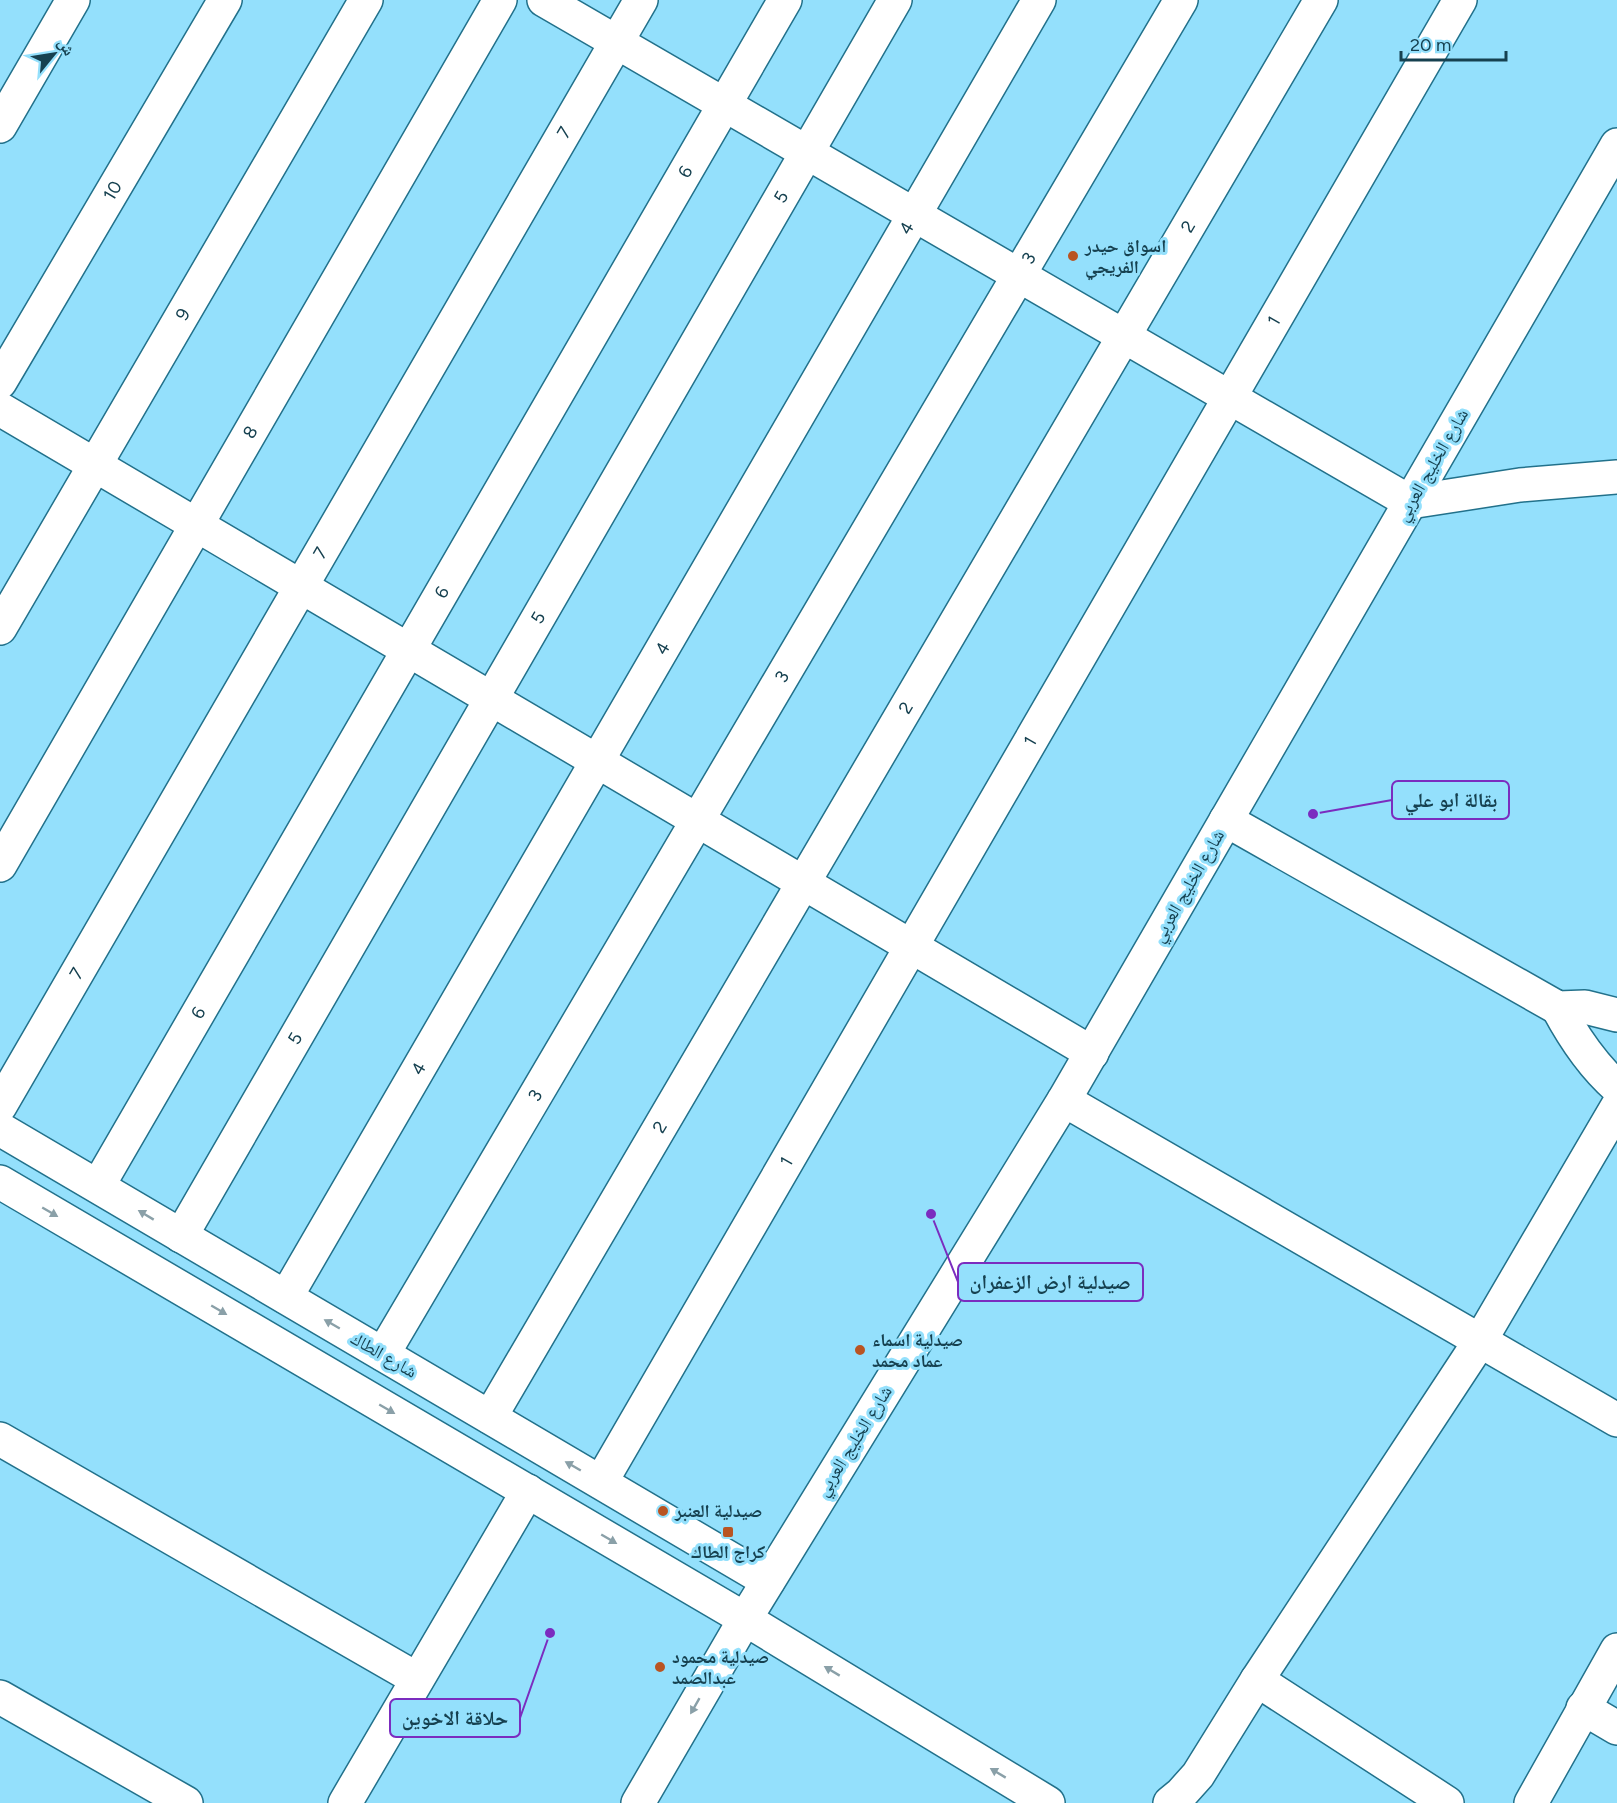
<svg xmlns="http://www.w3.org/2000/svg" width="1617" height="1803" viewBox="0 0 1617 1803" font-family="Figtree,'Noto Naskh Arabic',sans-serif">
	<rect width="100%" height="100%" fill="#94e0fc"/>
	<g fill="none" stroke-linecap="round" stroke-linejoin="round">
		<!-- street casing -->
		<g stroke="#22718b" stroke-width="36">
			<g id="street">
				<polyline points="544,0 1410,502 1520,485 1617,477"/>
				<polyline points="0,126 73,0"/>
				<path id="s1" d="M0,382L225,0"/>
				<polyline points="0,409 1092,1053"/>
				<path id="s2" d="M0,628L366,0"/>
				<polyline points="1226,820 1558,1008 1585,1007 1617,1015"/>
				<path id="s3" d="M0,865L500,0"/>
				<path d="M1558,1008C1574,1038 1592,1065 1617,1087"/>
				<polyline points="1064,1100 1617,1420"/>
				<path id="s4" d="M0,1106L641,0"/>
				<path id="s5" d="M98,1186L785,0"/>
				<path id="s6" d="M181,1236L895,0"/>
				<path id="s7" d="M286,1297L1039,0"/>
				<path id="s8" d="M383,1354L1181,0"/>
				<path id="s9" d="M490,1417L1321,0"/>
				<polyline points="0,1439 417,1679"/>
				<path id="s10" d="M601,1482L1460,0"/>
				<polyline points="1257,1680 1447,1803"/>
				<polyline points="0,1697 186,1803"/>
				<polyline points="1583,1708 1617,1728"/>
				<polyline points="345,1803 528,1491"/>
				<polyline points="1170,1803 1181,1794 1198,1775 1257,1680 1480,1341 1617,1107"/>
				<polyline points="1531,1803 1617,1650"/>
			</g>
		</g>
		<!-- secondary casing -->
		<g stroke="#22718b" stroke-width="36">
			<g id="secondary">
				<polyline points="0,1129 768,1581"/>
				<polyline points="0,1182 745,1619 1048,1803"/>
				<polyline points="638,1803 745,1619 1064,1100 1617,145"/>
			</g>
		</g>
		<!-- street -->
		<use href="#street" stroke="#fff" stroke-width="33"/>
		<!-- secondary -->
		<use href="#secondary" stroke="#fff" stroke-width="33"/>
	</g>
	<!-- one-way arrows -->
	<defs><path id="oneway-solid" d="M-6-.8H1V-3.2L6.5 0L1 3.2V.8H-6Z" transform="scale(1.5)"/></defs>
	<g fill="#8aa0a8">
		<use href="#oneway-solid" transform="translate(50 1212) rotate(30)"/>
		<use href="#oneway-solid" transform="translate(146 1215) rotate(-149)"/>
		<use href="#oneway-solid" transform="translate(219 1310) rotate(30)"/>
		<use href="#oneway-solid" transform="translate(332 1324) rotate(-150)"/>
		<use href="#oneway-solid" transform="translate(387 1409) rotate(30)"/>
		<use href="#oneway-solid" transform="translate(573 1466) rotate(-150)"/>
		<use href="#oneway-solid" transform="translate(609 1539) rotate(30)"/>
		<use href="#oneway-solid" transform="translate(832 1671) rotate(-149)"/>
		<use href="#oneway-solid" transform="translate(695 1706) rotate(120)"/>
		<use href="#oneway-solid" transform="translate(998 1773) rotate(-149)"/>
	</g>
	<!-- markers -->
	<g fill="#b95422" stroke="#94e0fc" stroke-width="2">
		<circle cx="1073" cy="256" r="6"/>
		<circle cx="860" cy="1350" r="6"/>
		<circle cx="663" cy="1511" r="6"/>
		<rect x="722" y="1526" width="12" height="12" rx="3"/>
		<circle cx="660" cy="1667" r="6"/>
	</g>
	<g text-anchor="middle" stroke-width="6" stroke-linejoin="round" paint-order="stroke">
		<!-- street labels -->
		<g font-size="18" fill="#164150" stroke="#94e0fc">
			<text dy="6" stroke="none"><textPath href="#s4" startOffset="1125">7</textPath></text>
			<text dy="6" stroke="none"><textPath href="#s5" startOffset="1172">6</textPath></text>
			<text dy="6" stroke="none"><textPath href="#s1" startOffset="222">10</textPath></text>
			<text dy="6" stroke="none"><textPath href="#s6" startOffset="1200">5</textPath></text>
			<text dy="6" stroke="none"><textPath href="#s9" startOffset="1380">2</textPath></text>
			<text dy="6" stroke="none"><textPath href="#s7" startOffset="1236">4</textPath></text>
			<text dy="6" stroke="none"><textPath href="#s8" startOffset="1272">3</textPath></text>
			<text dy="6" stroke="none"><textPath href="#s2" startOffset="363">9</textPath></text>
			<text dy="6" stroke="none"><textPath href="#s10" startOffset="1342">1</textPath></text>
			<text dy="6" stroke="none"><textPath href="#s3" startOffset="500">8</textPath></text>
			<text transform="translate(1432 465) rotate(-60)" y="6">شارع الخليج العربي</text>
			<text dy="6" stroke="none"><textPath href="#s4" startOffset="639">7</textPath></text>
			<text dy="6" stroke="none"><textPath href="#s5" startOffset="686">6</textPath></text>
			<text dy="6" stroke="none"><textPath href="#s6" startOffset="714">5</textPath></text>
			<text dy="6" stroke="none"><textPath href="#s7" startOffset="750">4</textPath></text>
			<text dy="6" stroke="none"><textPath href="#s8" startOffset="786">3</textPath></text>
			<text dy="6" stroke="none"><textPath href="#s9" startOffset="822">2</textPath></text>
			<text dy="6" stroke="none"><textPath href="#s10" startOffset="856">1</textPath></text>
			<text transform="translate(1188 886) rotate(-60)" y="6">شارع الخليج العربي</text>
			<text dy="6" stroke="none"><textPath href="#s4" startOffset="153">7</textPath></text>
			<text dy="6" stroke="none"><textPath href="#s5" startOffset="200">6</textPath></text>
			<text dy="6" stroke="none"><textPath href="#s6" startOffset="228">5</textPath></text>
			<text dy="6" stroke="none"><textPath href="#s7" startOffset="264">4</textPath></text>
			<text dy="6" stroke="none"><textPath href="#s8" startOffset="300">3</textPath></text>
			<text dy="6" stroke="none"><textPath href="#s9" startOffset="336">2</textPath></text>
			<text dy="6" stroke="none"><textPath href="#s10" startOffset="370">1</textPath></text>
			<text transform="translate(384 1355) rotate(30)" y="6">شارع الطاك</text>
			<text transform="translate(854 1441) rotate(-58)" y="6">شارع الخليج العربي</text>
		</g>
		<!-- poi labels -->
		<g font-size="18" font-weight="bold" fill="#164150" stroke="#94e0fc" text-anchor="start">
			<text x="1085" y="252">اسواق حيدر<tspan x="1085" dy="21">الفريجي</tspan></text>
			<text x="872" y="1346">صيدلية اسماء<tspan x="872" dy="21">عماد محمد</tspan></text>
			<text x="675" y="1517">صيدلية العنبر</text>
			<text x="728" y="1558" text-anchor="middle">كراج الطاك</text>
			<text x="672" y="1663">صيدلية محمود<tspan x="672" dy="21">عبدالصمد</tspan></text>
		</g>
	</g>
	<!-- callouts -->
	<path fill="none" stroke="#7b2cbf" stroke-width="2" d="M1313 814L1392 800M931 1214L958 1282M550 1633L520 1718"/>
	<g fill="#7b2cbf" stroke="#94e0fc" stroke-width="2">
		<circle cx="1313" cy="814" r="6"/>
		<circle cx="931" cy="1214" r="6"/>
		<circle cx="550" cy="1633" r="6"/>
	</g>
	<g fill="#94e0fc" stroke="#7b2cbf" stroke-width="2">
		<rect x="1392" y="781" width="117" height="38" rx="6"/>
		<rect x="958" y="1263" width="185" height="38" rx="6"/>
		<rect x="390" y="1699" width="130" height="38" rx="6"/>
	</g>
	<g font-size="20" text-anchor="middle" font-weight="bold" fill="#164150">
		<text x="1451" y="807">بقالة ابو علي</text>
		<text x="1050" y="1289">صيدلية ارض الزعفران</text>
		<text x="455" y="1725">حلاقة الاخوين</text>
	</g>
	<!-- north arrow -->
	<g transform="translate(54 54) rotate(60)" stroke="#94e0fc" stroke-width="4.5" paint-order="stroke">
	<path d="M0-4.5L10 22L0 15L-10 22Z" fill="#164150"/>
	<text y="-9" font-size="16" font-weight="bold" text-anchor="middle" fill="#164150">ش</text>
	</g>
	<!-- scale -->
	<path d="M1401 51v9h105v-9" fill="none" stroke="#164150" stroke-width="3"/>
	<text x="1410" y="51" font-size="18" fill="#164150" stroke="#94e0fc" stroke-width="4.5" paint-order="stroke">20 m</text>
</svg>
